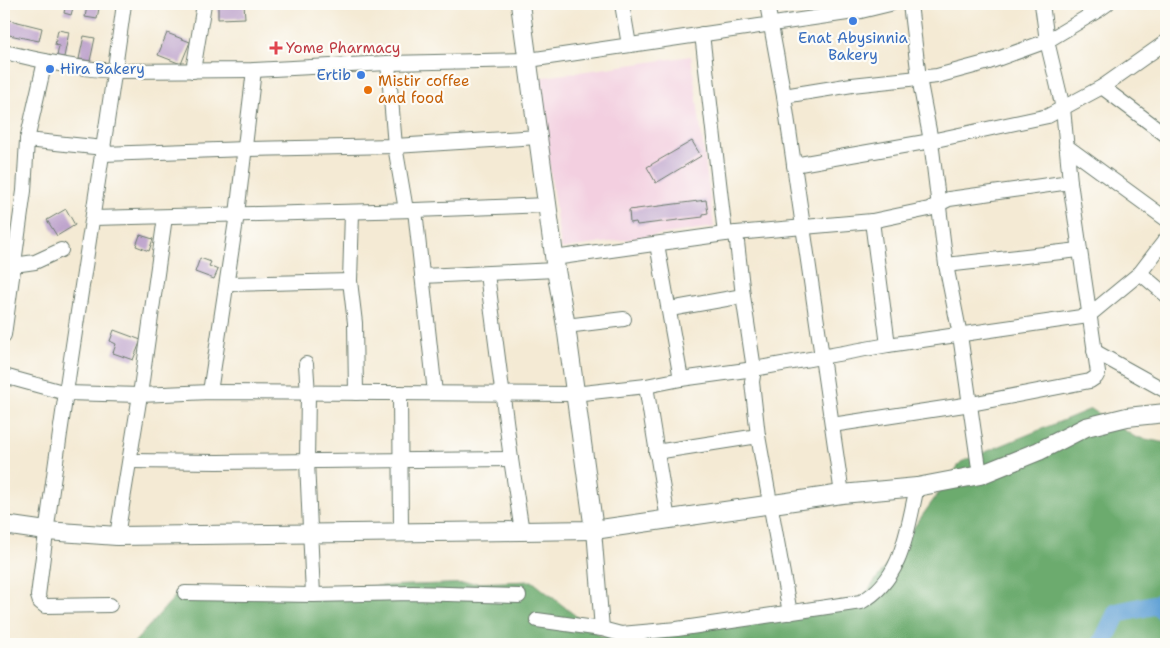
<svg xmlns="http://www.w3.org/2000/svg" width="1170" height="648" viewBox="0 0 1170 648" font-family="'Shantell Sans',sans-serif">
	<rect width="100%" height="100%" fill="#fdfcf7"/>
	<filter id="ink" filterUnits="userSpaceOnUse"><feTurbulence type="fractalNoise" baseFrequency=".02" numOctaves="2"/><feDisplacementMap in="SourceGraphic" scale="10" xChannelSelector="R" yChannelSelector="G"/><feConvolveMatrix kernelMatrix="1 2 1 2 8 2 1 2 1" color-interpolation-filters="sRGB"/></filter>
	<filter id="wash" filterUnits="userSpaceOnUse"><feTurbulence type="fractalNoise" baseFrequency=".0096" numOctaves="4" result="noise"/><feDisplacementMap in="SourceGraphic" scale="20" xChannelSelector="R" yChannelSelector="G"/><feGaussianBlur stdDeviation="1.12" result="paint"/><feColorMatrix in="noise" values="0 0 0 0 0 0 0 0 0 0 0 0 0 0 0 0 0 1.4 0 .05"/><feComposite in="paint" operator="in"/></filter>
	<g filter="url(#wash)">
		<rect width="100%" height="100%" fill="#f4ead4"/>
		<!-- built -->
		<polygon fill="#f3cfe0" points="691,56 714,227 561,249 537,78"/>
		<!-- forest -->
		<polygon fill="#6cab6e" stroke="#467451" points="1091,409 1135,437 1166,443 1166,644 133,644 178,593 532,581 601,636 862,599 961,462"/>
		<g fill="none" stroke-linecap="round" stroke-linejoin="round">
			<!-- river -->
			<polyline stroke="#64a3d6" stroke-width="20" points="1102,644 1117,613 1158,604 1166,613"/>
		</g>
		<g id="blocks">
			<!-- building -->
			<g fill="#bfa5cd">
				<polygon points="66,4 74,4 71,15 64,13"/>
				<polygon points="218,4 244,4 245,18 218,19"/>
				<polygon points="87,6 99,8 97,19 85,17"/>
				<polygon points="6,19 42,28 39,41 4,34"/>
				<polygon points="58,30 69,32 64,57 57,56 59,46 55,45"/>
				<polygon points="167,33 190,42 181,64 158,55"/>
				<polygon points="84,36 95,38 90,61 79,59"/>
				<polygon points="692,141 701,156 656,183 647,167"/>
				<polygon points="706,200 708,213 703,214 703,217 637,225 636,222 630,223 629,210"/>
				<polygon points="66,209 75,225 57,236 47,220"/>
				<polygon points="140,235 153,239 149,251 136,246"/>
				<polygon points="200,258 211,262 209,266 218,270 214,279 195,272"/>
				<polygon points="114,330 141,340 133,360 113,353 116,344 110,341"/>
			</g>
		</g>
	</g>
	<g filter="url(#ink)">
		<use href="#blocks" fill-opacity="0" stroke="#6a7a6c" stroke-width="1"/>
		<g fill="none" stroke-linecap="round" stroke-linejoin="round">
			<!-- minor casing -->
			<g stroke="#6a7a6c" stroke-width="16">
				<g id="minor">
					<polyline points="622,4 629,45"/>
					<polyline points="767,4 784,96 842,494"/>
					<polyline points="910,4 919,78 931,141 946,265 960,335 980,475"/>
					<polyline points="702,34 725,234"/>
					<path d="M4,52C40,60 77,69 115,71L254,70L388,63L529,60L861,11L890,4"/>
					<polyline points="388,63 395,146 406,210"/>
					<polyline points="193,71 204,4"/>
					<polyline points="1102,87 1166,135"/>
					<polyline points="784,96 852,85 937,76 989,62 1047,41 1097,11 1107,4"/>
					<polyline points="27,140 104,148"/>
					<polyline points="1066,146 1166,219"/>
					<polyline points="103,154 246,149 395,146 538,137"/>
					<polyline points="794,165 931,141 1048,116 1102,87 1166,42"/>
					<polyline points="415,210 435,393"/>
					<polyline points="93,218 415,210 547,205"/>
					<polyline points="872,221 888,345"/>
					<polyline points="736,233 743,296 754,369 752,382 758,436 790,613"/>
					<polyline points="657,244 681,379"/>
					<polyline points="554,258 725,234 872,221 929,209 949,199 1070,182"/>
					<polyline points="14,265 35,262 61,250"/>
					<polyline points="946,265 1079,250"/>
					<polyline points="1140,273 1166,295"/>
					<polyline points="487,274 511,459 522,532"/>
					<polyline points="422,276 556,270"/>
					<polyline points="350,281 352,212"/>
					<polyline points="227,284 350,281 355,323 356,393"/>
					<polyline points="670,309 743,296"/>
					<polyline points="566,326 624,319"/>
					<polyline points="4,335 24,191 27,140 45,61"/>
					<polyline points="1094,351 1166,391"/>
					<polyline points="306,364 308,394 307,461 313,595"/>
					<polyline points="4,376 66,393 140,395 210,392 574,394 646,386 681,379 754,369 888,345 1088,316 1140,273 1166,239"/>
					<polyline points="646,386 668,520"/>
					<polyline points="210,392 237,214 254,70"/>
					<polyline points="400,393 401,532"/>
					<polyline points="832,425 971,404 1090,381 1096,377 1098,373 1070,182 1063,108 1047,41 1042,4"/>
					<polyline points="656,452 758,436"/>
					<polyline points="130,461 217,462 511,459"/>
					<polyline points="594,530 602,629"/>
					<polyline points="117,536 140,395 165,217"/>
					<polyline points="185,593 313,595 413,593 519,596"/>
					<path d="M110,605L45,606L40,602L38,596C62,398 97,201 124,4"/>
					<path d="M537,620L602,629L621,634L677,629L861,602C903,579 907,530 917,487"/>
				</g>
			</g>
			<!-- major casing -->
			<g stroke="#6a7a6c" stroke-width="20">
				<g id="major">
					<polyline points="520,4 556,270 566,326 594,530"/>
					<polyline points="4,525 46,531 117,536 594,530 842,494 917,487 980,475 1039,451 1086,427 1127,417 1166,413"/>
				</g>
			</g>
			<!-- minor -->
			<use href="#minor" stroke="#fff" stroke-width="14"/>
			<!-- major -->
			<use href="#major" stroke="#fff" stroke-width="18"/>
		</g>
	</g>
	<!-- markers -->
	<g fill="#3f7fe0" stroke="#fdfcf7" stroke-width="2">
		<circle cx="853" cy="21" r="5"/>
		<circle cx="50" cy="69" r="5"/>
		<circle cx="361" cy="75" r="5"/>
	</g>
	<path fill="#e0444e" stroke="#fdfcf7" stroke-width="2" d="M273.5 40.5h5v5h5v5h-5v5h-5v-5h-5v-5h5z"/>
	<circle fill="#e8710a" stroke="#fdfcf7" stroke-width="2" cx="368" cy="90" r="5"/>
	<g text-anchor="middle" stroke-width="4.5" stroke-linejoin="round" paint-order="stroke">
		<!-- shop labels -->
		<g font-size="15" fill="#366cbe" stroke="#fdfcf7">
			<text x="853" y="43">Enat Abysinnia<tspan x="853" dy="17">Bakery</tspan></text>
			<text x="60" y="74" text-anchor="start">Hira Bakery</text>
			<text x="351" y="80" text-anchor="end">Ertib</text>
		</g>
		<!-- health labels -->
		<g font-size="15" fill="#be3a42" stroke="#fdfcf7" text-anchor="start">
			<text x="286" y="53">Yome Pharmacy</text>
		</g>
		<!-- food labels -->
		<g font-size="15" fill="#c56008" stroke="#fdfcf7" text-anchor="start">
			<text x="378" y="86">Mistir coffee<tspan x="378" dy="17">and food</tspan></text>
		</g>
	</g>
	<!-- margin -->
	<rect width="1170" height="648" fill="none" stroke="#fdfcf7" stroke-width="20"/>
</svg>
